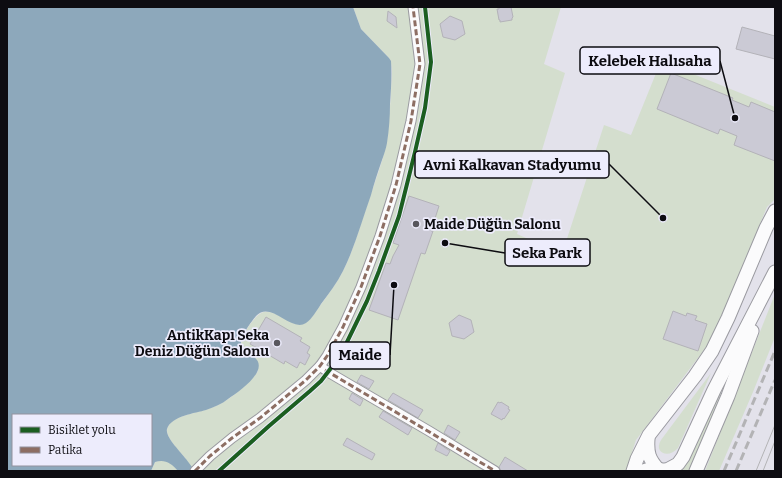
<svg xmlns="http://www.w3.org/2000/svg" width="782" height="478" viewBox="0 0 782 478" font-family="Bitter,serif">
	<rect width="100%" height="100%" fill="#e3e2eb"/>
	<!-- green -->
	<g fill="#d4dece">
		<path d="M353,7H561L544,64L565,73L517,234L562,254L604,125L631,135L661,61L775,107V199L767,207L726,306L707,346L636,440L626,471H151L155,462C162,460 166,460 172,464L186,459C181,453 167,439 167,431C167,417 195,413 205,410C210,408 217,406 222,403C234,396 250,383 258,371L254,357C249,354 242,351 241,345C240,336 256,313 264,312C281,309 295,336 311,318C316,312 320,305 325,299C331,290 338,281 343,271C354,249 360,225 368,203C374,184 382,164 386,145C388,138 388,131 388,124C389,113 391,102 391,91C391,81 394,67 389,58L361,29Z"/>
		<polygon points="775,294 775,337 753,392 719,471 705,471"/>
		<path d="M711,373L678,448C669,459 653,453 661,440Z"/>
		<polygon points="723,382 725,383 690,471 679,471 685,466 687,463"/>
	</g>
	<!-- water -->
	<path fill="#8da8bb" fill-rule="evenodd" d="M7,7H353L361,29L389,58L391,61C392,75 391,90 390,104C390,117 389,130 387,143C386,149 384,154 382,160C378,172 374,183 371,195C362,220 355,247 343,271C337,283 329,293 321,304C317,310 312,319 306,323C291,333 271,300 256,316C251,322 240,337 241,345C242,351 249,353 254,357C271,370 238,392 228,399C222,404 214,407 206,410C196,413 171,416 167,429C165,437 181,452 186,459C189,463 192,467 195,471H178C171,463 165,459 155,462L151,471H7ZM13,415H151V465H13Z"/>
	<!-- building -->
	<g fill="#cbcad5" stroke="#b3b2b8">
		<polygon points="499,7 511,7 513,17 512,18 512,20 500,22 500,20 499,20 497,9 499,9"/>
		<polygon points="388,11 396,17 397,28 387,21"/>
		<polygon points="450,16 462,21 465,34 455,40 443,37 440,24"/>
		<polygon points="742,27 775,36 775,59 736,49"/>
		<polygon points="671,73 733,98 732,100 749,107 751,102 775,112 775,161 734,145 737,136 720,129 718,134 657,109"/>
		<polygon points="409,196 439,206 431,231 433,231 425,254 421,253 398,320 369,310 386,263 390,264 393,256 399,245 393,243"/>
		<polygon points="673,311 686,316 687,313 697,316 695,320 707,324 698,351 663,339"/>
		<polygon points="459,315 471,320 474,332 464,339 452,336 449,323"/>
		<polygon points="266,317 302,338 300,341 310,347 307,353 310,355 305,365 300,362 297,368 285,361 284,364 250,344"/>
		<polygon points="361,375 374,381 369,389 357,382"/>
		<polygon points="352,393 363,400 360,406 349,399"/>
		<polygon points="393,393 423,410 418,418 388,400"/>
		<polygon points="498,402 500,403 501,402 509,407 508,409 510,410 504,419 503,418 502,420 491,414"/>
		<polygon points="383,411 412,428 408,435 379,417"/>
		<polygon points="448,425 460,432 455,440 444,433"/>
		<polygon points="347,438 375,454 372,460 343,445"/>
		<polygon points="438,443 450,451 447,456 435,450"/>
		<polygon points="505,457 528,471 501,471 499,467"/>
	</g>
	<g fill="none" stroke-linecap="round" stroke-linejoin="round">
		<!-- street casing -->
		<g stroke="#9a9aa0" stroke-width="11">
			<g id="street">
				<polyline points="320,366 328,372 429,431 495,471"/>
				<polyline points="195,471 210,456 232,438 260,418 306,380 320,366 327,356 343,327 361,287 380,236 396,185 411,121 420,64 413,7"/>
			</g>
		</g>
		<!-- secondary casing -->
		<g stroke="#9a9aa0" stroke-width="15">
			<g id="secondary">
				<path d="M648,439C647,453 649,459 658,469"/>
				<polyline points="633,471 637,459 649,435 695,376 712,351 728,318 766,228 775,211"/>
				<path d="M643,471C650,468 656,469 664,470"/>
				<polyline points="665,471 678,464 683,457 714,390 775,272"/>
				<polyline points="696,471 728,396 752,331"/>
			</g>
		</g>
		<!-- street -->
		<use href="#street" stroke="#fbfbfc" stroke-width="9"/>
		<!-- secondary -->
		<use href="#secondary" stroke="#fbfbfc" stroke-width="13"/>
		<!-- tram -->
		<g stroke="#b3b3b5" stroke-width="1">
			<polyline points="756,471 775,425"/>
			<polyline points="763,471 775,441"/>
		</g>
		<!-- rail -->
		<g stroke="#b3b3b5" stroke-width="3" stroke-dasharray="8 4" stroke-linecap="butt">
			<polyline points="724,471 775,351"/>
			<polyline points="736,471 775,380"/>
		</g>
		<!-- quiet -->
		<g stroke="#8d6e63" stroke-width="3" stroke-dasharray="6 3" stroke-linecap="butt">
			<polyline points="325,370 495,471"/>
			<polyline points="195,471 210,456 232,438 260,418 306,380 320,366 327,356 343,327 361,287 380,236 396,185 411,121 420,64 413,7"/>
		</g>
		<!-- cycleway casing -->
		<g stroke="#edecfc" stroke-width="6">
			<polyline id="cycleway" points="219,471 269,426 310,391 321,381 331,368 346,344 367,301 379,271 399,216 415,152 425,108 431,62 425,7"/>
		</g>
		<!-- cycleway -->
		<use href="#cycleway" stroke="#1b5e20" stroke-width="4"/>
	</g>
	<!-- markers -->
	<g fill="#58575d" stroke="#edecfc" stroke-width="1.5">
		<circle cx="416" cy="224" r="4"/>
		<circle cx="277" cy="343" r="4"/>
	</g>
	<g text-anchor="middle" stroke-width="3.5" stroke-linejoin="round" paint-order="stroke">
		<!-- poi labels -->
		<g font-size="14" font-weight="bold" fill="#0d0c11" stroke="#edecfc" text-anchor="start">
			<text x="424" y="229">Maide Düğün Salonu</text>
			<text x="269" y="340" text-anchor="end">AntikKapı Seka<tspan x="269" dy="16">Deniz Düğün Salonu</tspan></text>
		</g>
	</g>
	<!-- callouts -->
	<path fill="none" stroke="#0d0c11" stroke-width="1.5" d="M735 118L720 61M663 218L609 164M445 243L505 253M394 285L390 355"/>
	<g fill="#0d0c11" stroke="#edecfc" stroke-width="1.5">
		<circle cx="735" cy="118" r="4"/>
		<circle cx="663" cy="218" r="4"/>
		<circle cx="445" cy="243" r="4"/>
		<circle cx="394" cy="285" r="4"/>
	</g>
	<g fill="#edecfc" stroke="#0d0c11" stroke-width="1.5">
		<rect x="580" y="47" width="140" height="27" rx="4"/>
		<rect x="415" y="151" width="194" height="27" rx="4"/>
		<rect x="505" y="239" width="85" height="27" rx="4"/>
		<rect x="330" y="342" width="60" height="27" rx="4"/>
	</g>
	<g font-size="15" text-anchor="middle" font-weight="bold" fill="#0d0c11">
		<text x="650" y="66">Kelebek Halısaha</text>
		<text x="512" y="170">Avni Kalkavan Stadyumu</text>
		<text x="547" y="258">Seka Park</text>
		<text x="360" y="360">Maide</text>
	</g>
	<!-- border -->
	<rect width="782" height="478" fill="none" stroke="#0d0c11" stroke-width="16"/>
	<!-- legend -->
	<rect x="12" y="414" width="140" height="52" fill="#edecfc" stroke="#93929e"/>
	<rect x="20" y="427" width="20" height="6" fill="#1b5e20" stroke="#93929e"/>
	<text x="48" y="434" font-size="12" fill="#0d0c11">Bisiklet yolu</text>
	<rect x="20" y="447" width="20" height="6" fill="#8d6e63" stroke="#93929e"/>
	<text x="48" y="454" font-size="12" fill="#0d0c11">Patika</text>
</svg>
